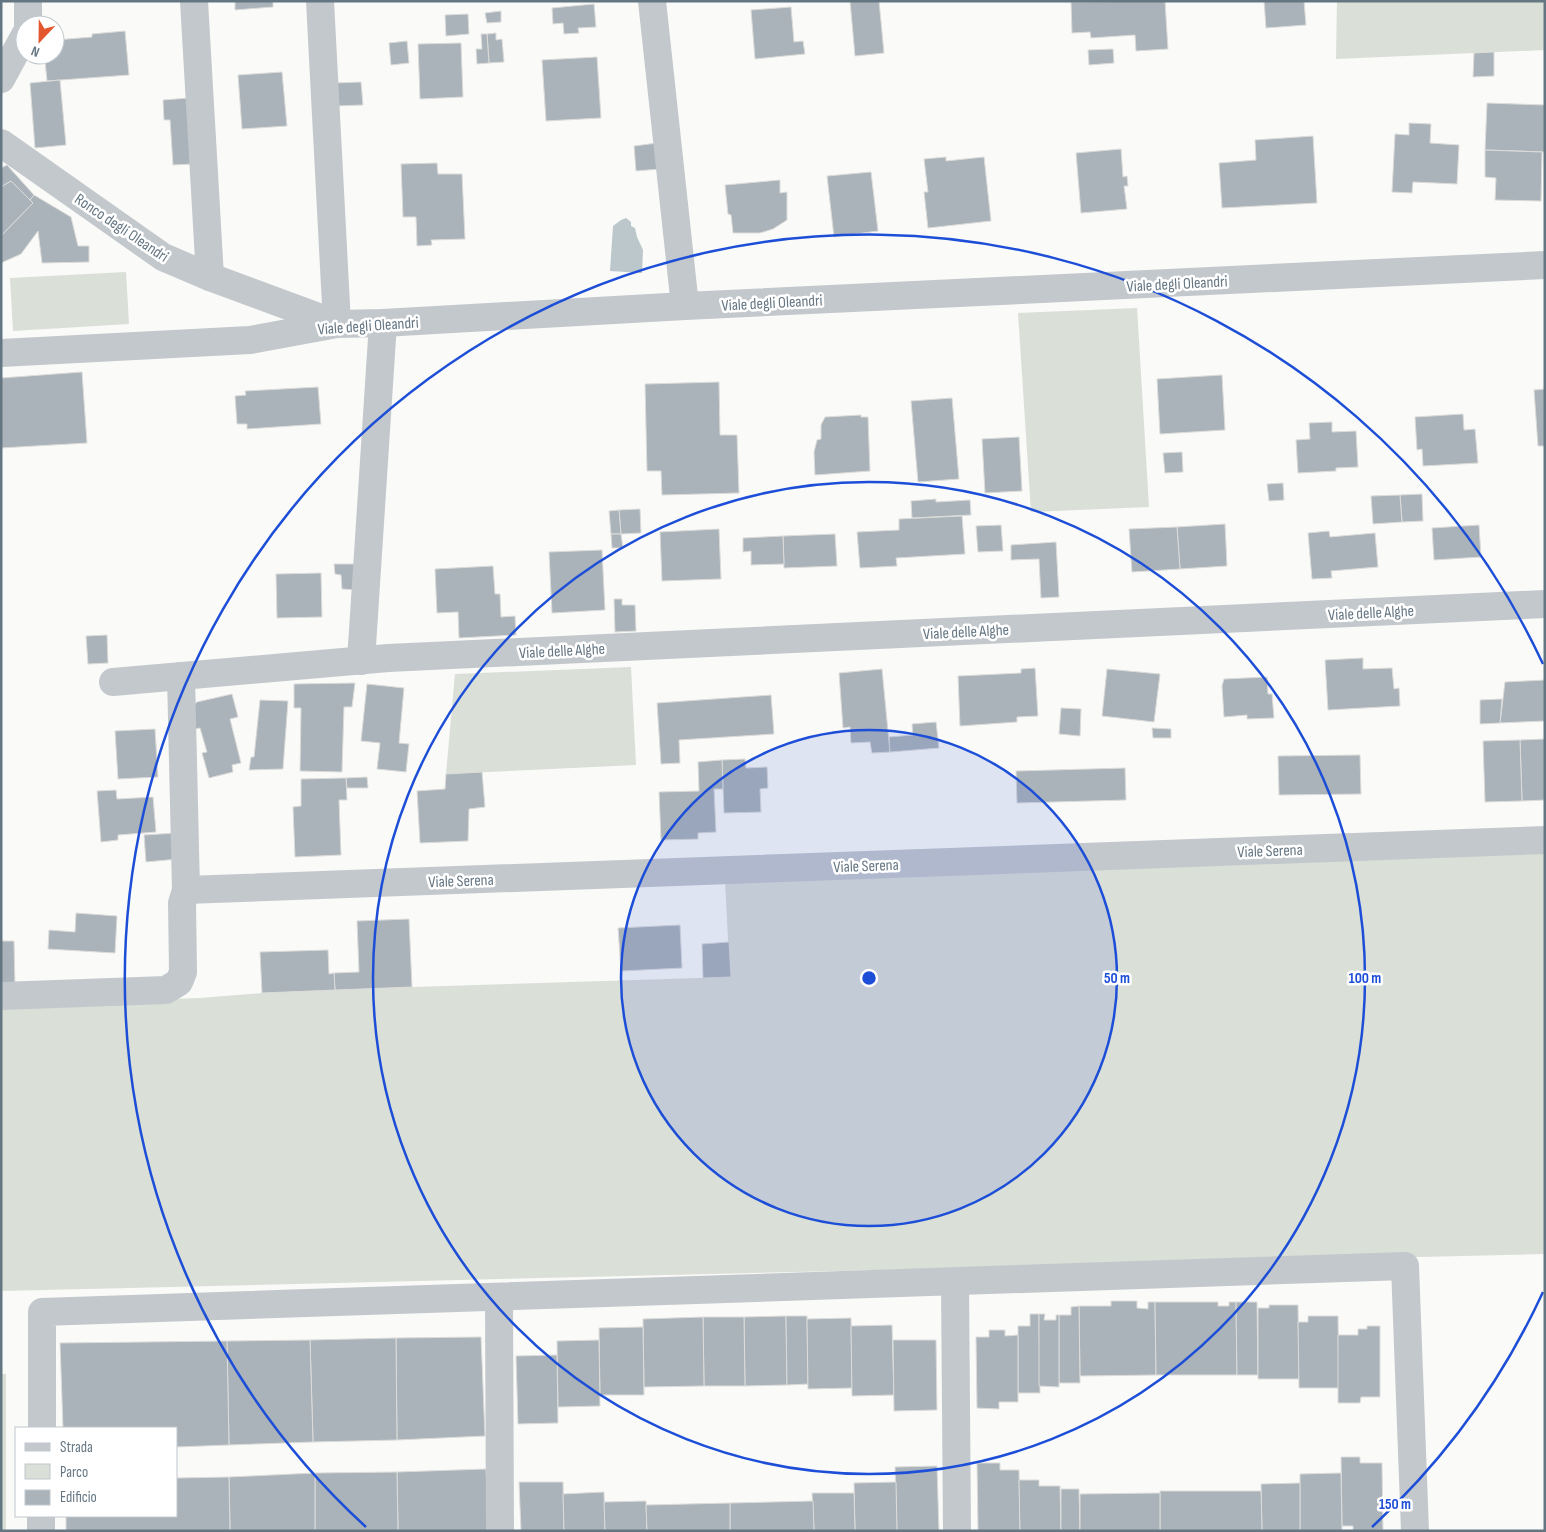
<svg xmlns="http://www.w3.org/2000/svg" width="1546" height="1532" viewBox="0 0 1546 1532" font-family="'Sofia Sans Condensed',sans-serif">
	<rect width="100%" height="100%" fill="#fafaf8"/>
	<!-- green -->
	<g fill="#dadfd7">
		<polygon points="1337,1 1545,1 1545,50 1336,59"/>
		<polygon points="126,272 129,324 13,331 10,278"/>
		<polygon points="1137,308 1149,507 1031,512 1018,313"/>
		<polygon points="631,667 636,765 446,774 455,674"/>
		<polygon points="1545,852 1545,1254 1,1291 1,1005 200,998 262,993 412,987 730,977 725,882"/>
		<rect x="1" y="1374" width="5" height="157"/>
	</g>
	<!-- water -->
	<polygon fill="#bbc7cb" points="626,218 631,222 631,226 635,228 637,237 643,250 642,273 610,271 613,226 621,220"/>
	<!-- building -->
	<g fill="#aab3b9" stroke="#dcdcda">
		<polygon points="235,1 273,1 273,7 235,10"/>
		<polygon points="850,1 879,1 884,53 855,56"/>
		<polygon points="1165,1 1168,49 1136,51 1135,35 1091,38 1090,32 1072,33 1071,2"/>
		<polygon points="1264,1 1304,1 1306,25 1266,28"/>
		<polygon points="594,4 596,27 578,28 579,33 564,34 563,23 553,24 552,8"/>
		<polygon points="791,7 794,42 803,41 805,54 755,59 751,10"/>
		<polygon points="501,11 501,22 487,23 485,13"/>
		<polygon points="468,14 469,34 446,36 445,15"/>
		<polygon points="125,31 129,75 47,81 45,61 49,61 49,55 55,55 55,40 92,37 92,34"/>
		<polygon points="496,33 496,40 502,39 504,62 489,63 487,34"/>
		<polygon points="481,34 487,34 489,63 477,64 476,49 482,49"/>
		<polygon points="407,41 409,63 391,65 389,43"/>
		<polygon points="461,43 463,97 420,99 418,44"/>
		<polygon points="1113,49 1114,63 1089,65 1088,50"/>
		<polygon points="1494,52 1494,76 1473,77 1474,53"/>
		<polygon points="597,57 601,118 546,121 542,60"/>
		<polygon points="282,72 287,126 242,129 238,75"/>
		<polygon points="60,80 66,145 35,148 30,83"/>
		<polygon points="361,82 363,105 335,106 335,83"/>
		<polygon points="189,98 193,164 173,165 170,120 164,120 163,100"/>
		<polygon points="1487,103 1545,105 1545,152 1485,150"/>
		<polygon points="1409,123 1431,124 1430,143 1459,145 1457,184 1413,182 1412,193 1392,192 1395,134 1409,135"/>
		<polygon points="1313,136 1317,203 1222,208 1219,163 1256,160 1255,140"/>
		<polygon points="657,143 660,169 636,171 634,146"/>
		<polygon points="1121,149 1123,177 1127,176 1128,186 1124,186 1127,209 1081,213 1076,153"/>
		<polygon points="1485,150 1542,152 1541,201 1495,200 1496,178 1485,177"/>
		<polygon points="946,157 946,161 984,157 991,221 928,228 924,192 928,192 924,159"/>
		<polygon points="437,163 438,174 462,174 465,239 431,240 432,245 417,246 416,217 403,217 401,164"/>
		<polygon points="7,165 34,195 30,200 11,181 1,187 1,168"/>
		<polygon points="871,172 878,231 834,237 827,176"/>
		<polygon points="780,180 780,193 787,192 787,220 773,229 760,233 733,233 731,215 728,214 725,185"/>
		<polygon points="11,181 33,203 1,236 1,187"/>
		<polygon points="34,195 71,217 78,246 89,246 89,262 42,263 38,231 21,254 1,263 1,236 33,203 30,200"/>
		<polygon points="82,372 87,443 1,448 1,378"/>
		<polygon points="1222,375 1225,430 1160,434 1157,379"/>
		<polygon points="719,382 720,435 737,435 739,493 662,495 661,471 647,471 645,384"/>
		<polygon points="318,387 321,424 247,429 247,424 237,424 235,396 246,395 245,391"/>
		<polygon points="1545,389 1545,446 1538,446 1534,390"/>
		<polygon points="952,398 959,479 918,482 911,401"/>
		<polygon points="1463,414 1464,430 1475,429 1478,463 1423,466 1422,449 1417,450 1415,417"/>
		<polygon points="861,415 861,417 868,417 870,471 815,475 814,452 817,440 821,439 821,425 825,417"/>
		<polygon points="1332,422 1332,432 1356,431 1358,467 1336,468 1336,471 1298,473 1296,440 1310,439 1309,423"/>
		<polygon points="1019,437 1022,491 985,493 982,439"/>
		<polygon points="1182,452 1183,472 1165,473 1163,453"/>
		<polygon points="1283,483 1284,500 1269,501 1267,484"/>
		<polygon points="1422,494 1423,521 1402,522 1400,495"/>
		<polygon points="1400,495 1402,522 1373,524 1371,496"/>
		<polygon points="936,499 936,502 970,500 971,515 912,518 911,501"/>
		<polygon points="640,509 641,533 621,534 619,510"/>
		<polygon points="619,510 621,534 611,534 609,511"/>
		<polygon points="962,516 965,554 896,558 897,566 860,568 857,532 899,530 899,519"/>
		<polygon points="1225,524 1227,566 1180,569 1177,527"/>
		<polygon points="1001,525 1003,551 978,552 976,526"/>
		<polygon points="1479,525 1481,557 1434,560 1432,528"/>
		<polygon points="1177,527 1180,569 1132,572 1129,529"/>
		<polygon points="719,529 721,579 662,581 660,532"/>
		<polygon points="1329,531 1330,537 1375,533 1378,567 1331,571 1332,578 1312,579 1308,533"/>
		<polygon points="611,534 621,534 623,548 612,548"/>
		<polygon points="835,534 837,566 784,568 783,536"/>
		<polygon points="783,536 784,564 751,565 751,551 743,552 743,538"/>
		<polygon points="1056,542 1059,597 1041,598 1039,559 1011,560 1011,545"/>
		<polygon points="602,550 605,610 552,613 549,552"/>
		<polygon points="334,564 360,564 358,590 342,589 341,575 335,574"/>
		<polygon points="493,566 495,594 500,594 501,617 515,616 516,635 459,638 458,612 437,613 435,569"/>
		<polygon points="321,573 322,617 277,618 276,574"/>
		<polygon points="614,599 622,599 622,605 635,605 636,631 615,632"/>
		<polygon points="107,635 108,663 88,664 86,636"/>
		<polygon points="1363,658 1363,669 1392,668 1394,689 1399,688 1400,706 1328,710 1325,660"/>
		<polygon points="1035,668 1038,716 1017,717 1017,722 960,726 958,676 1021,673 1021,669"/>
		<polygon points="882,669 890,752 872,753 870,742 851,743 850,727 843,728 839,673"/>
		<polygon points="1107,669 1160,674 1154,722 1102,716"/>
		<polygon points="1267,677 1268,694 1272,694 1274,718 1247,719 1247,715 1224,717 1222,686 1224,679"/>
		<polygon points="1545,680 1545,721 1500,723 1505,682"/>
		<polygon points="355,683 352,707 344,707 342,772 300,771 301,708 294,708 294,684"/>
		<polygon points="367,684 404,688 399,743 409,744 406,772 377,769 380,743 361,741"/>
		<polygon points="232,694 238,717 230,719 241,763 232,765 233,772 209,778 202,753 207,752 200,728 190,730 194,705 197,702"/>
		<polygon points="771,695 774,734 679,740 680,763 661,764 657,703"/>
		<polygon points="1502,699 1500,723 1480,724 1480,700"/>
		<polygon points="260,700 288,701 283,769 249,770 251,757 254,757"/>
		<polygon points="1061,708 1081,709 1080,736 1059,734"/>
		<polygon points="936,722 939,748 890,752 889,737 913,735 912,724"/>
		<polygon points="1152,728 1171,729 1171,738 1153,738"/>
		<polygon points="155,729 158,777 118,779 115,731"/>
		<polygon points="1545,739 1545,800 1522,801 1520,740"/>
		<polygon points="1520,740 1522,801 1485,802 1483,741"/>
		<polygon points="1360,755 1361,794 1279,795 1278,756"/>
		<polygon points="745,759 746,768 767,767 768,788 760,789 761,812 724,813 722,760"/>
		<polygon points="722,760 723,789 714,789 716,832 698,833 698,839 661,840 659,792 699,791 698,762"/>
		<polygon points="1125,768 1126,800 1017,803 1016,771"/>
		<polygon points="482,772 485,807 469,809 468,841 420,843 417,791 445,789 446,774"/>
		<polygon points="367,777 368,788 347,788 346,778"/>
		<polygon points="346,778 347,800 339,800 341,855 295,857 293,807 301,806 301,779"/>
		<polygon points="116,790 117,799 153,797 156,832 118,835 118,840 101,842 97,791"/>
		<polygon points="176,833 178,859 146,862 144,835"/>
		<polygon points="76,913 117,916 115,953 48,949 49,930 75,932"/>
		<polygon points="409,919 412,987 335,990 334,973 359,972 357,921"/>
		<polygon points="680,925 682,968 621,971 618,928"/>
		<polygon points="1,941 14,941 15,986 1,986"/>
		<polygon points="729,942 731,977 703,978 702,944"/>
		<polygon points="328,950 329,974 334,973 335,990 262,993 260,952"/>
		<polygon points="1111,1301 1137,1301 1137,1308 1148,1309 1148,1302 1155,1302 1156,1375 1080,1376 1079,1306 1111,1306"/>
		<polygon points="1155,1302 1218,1302 1218,1306 1229,1306 1229,1302 1236,1302 1237,1375 1156,1375"/>
		<polygon points="1236,1302 1257,1302 1258,1375 1237,1375"/>
		<polygon points="1269,1305 1298,1305 1299,1379 1258,1379 1258,1308 1269,1308"/>
		<polygon points="1079,1306 1080,1383 1059,1383 1059,1315 1071,1315 1071,1307"/>
		<polygon points="1030,1314 1039,1314 1040,1393 1018,1393 1018,1326 1030,1326"/>
		<polygon points="1039,1314 1045,1314 1044,1320 1056,1320 1056,1315 1059,1315 1059,1387 1039,1386"/>
		<polygon points="786,1316 787,1385 745,1386 744,1317"/>
		<polygon points="786,1316 807,1316 808,1384 787,1385"/>
		<polygon points="1308,1316 1338,1316 1339,1388 1299,1388 1298,1322 1308,1322"/>
		<polygon points="703,1317 744,1317 745,1386 704,1386"/>
		<polygon points="703,1317 704,1386 644,1387 643,1319"/>
		<polygon points="851,1318 852,1388 808,1389 807,1319"/>
		<polygon points="892,1325 894,1395 852,1396 851,1326"/>
		<polygon points="1367,1326 1380,1326 1380,1397 1361,1397 1360,1403 1338,1403 1338,1335 1358,1335 1358,1329 1367,1329"/>
		<polygon points="643,1327 644,1395 600,1395 599,1328"/>
		<polygon points="989,1330 1005,1330 1005,1336 1018,1335 1018,1402 999,1402 999,1409 977,1408 976,1337 989,1337"/>
		<polygon points="481,1337 485,1436 397,1440 396,1338"/>
		<polygon points="396,1338 397,1440 313,1442 310,1340"/>
		<polygon points="310,1340 313,1442 229,1445 227,1341"/>
		<polygon points="599,1340 600,1406 558,1407 557,1341"/>
		<polygon points="893,1340 936,1340 937,1410 894,1411"/>
		<polygon points="227,1341 229,1445 176,1447 176,1428 63,1428 60,1343"/>
		<polygon points="557,1355 558,1423 518,1424 516,1356"/>
		<polygon points="1341,1457 1360,1457 1360,1463 1382,1463 1383,1530 1353,1531 1353,1526 1342,1526"/>
		<polygon points="977,1463 1000,1463 1000,1470 1019,1470 1020,1531 978,1531"/>
		<polygon points="937,1466 939,1531 897,1531 895,1467"/>
		<polygon points="486,1469 489,1531 398,1531 397,1472"/>
		<polygon points="397,1472 398,1531 315,1531 315,1473"/>
		<polygon points="315,1473 315,1531 230,1531 229,1477"/>
		<polygon points="1341,1473 1342,1531 1300,1531 1300,1474"/>
		<polygon points="229,1477 230,1531 66,1531 66,1516 176,1516 176,1478"/>
		<polygon points="1019,1480 1039,1480 1039,1486 1060,1486 1061,1531 1020,1531"/>
		<polygon points="519,1482 563,1482 564,1531 521,1531"/>
		<polygon points="896,1482 897,1531 855,1531 854,1483"/>
		<polygon points="1300,1483 1300,1531 1262,1531 1261,1484"/>
		<polygon points="1061,1489 1079,1489 1080,1531 1061,1531"/>
		<polygon points="1160,1491 1261,1491 1262,1531 1160,1531"/>
		<polygon points="604,1492 605,1531 564,1531 563,1494"/>
		<polygon points="812,1493 854,1493 855,1531 814,1531"/>
		<polygon points="1160,1493 1160,1531 1080,1531 1080,1494"/>
		<polygon points="646,1501 647,1531 605,1531 604,1502"/>
		<polygon points="813,1501 814,1531 730,1531 730,1503"/>
		<polygon points="730,1503 730,1531 647,1531 646,1505"/>
	</g>
	<g fill="none" stroke-linecap="round" stroke-linejoin="round">
		<!-- minor -->
		<g stroke="#c3c8cc" stroke-width="28">
			<polyline points="28,1 28,25"/>
			<polyline points="194,1 210,277"/>
			<polyline points="652,1 685,306"/>
			<polyline points="1,79 25,35"/>
			<polyline points="1,143 163,257 210,277 337,324 320,1"/>
			<polyline points="1,353 250,340 337,324 383,323 685,306 1545,265"/>
			<polyline points="361,661 383,323"/>
			<polyline points="113,682 388,658 1545,604"/>
			<polyline points="186,890 1545,840"/>
			<polyline points="1,996 166,990 179,982 183,972 182,903 186,890 181,676"/>
			<polyline points="955,1282 957,1531"/>
			<polyline points="499,1297 500,1531"/>
			<polyline points="42,1428 42,1312 1405,1266 1415,1531"/>
			<polyline points="41,1531 41,1516"/>
		</g>
	</g>
	<!-- distance rings -->
	<circle cx="869" cy="978" r="248" fill="#1d4ed8" fill-opacity=".12"/>
	<g fill="none" stroke="#1d4ed8" stroke-width="2.5">
		<circle cx="869" cy="978" r="248"/>
		<circle cx="869" cy="978" r="496"/>
		<path d="M1543 1292A744 744 0 0 1 1372 1527M366 1527A744 744 0 1 1 1543 664"/>
	</g>
	<g text-anchor="middle" stroke-width="5" stroke-linejoin="round" paint-order="stroke">
		<!-- street labels -->
		<g font-size="16" fill="#657683" stroke="#fff">
			<text transform="translate(122 227) rotate(34)" y="6">Ronco degli Oleandri</text>
			<text transform="translate(1177 283) rotate(-3)" y="6">Viale degli Oleandri</text>
			<text transform="translate(772 302) rotate(-3)" y="6">Viale degli Oleandri</text>
			<text transform="translate(368 325) rotate(-4)" y="6">Viale degli Oleandri</text>
			<text transform="translate(1371 612) rotate(-3)" y="6">Viale delle Alghe</text>
			<text transform="translate(966 631) rotate(-3)" y="6">Viale delle Alghe</text>
			<text transform="translate(562 650) rotate(-3)" y="6">Viale delle Alghe</text>
			<text transform="translate(1270 850) rotate(-2)" y="6">Viale Serena</text>
			<text transform="translate(866 865) rotate(-2)" y="6">Viale Serena</text>
			<text transform="translate(461 880) rotate(-2)" y="6">Viale Serena</text>
		</g>
	</g>
	<circle cx="869" cy="978" r="8" fill="#1d4ed8" stroke="#fff" stroke-width="2.5"/>
	<g font-size="15" text-anchor="middle" font-weight="bold" fill="#1d4ed8" stroke="#fff" stroke-width="5" stroke-linejoin="round" paint-order="stroke">
		<text x="1117" y="983">50 m</text>
		<text x="1365" y="983">100 m</text>
		<text x="1395" y="1509">150 m</text>
	</g>
	<!-- border -->
	<rect width="1546" height="1532" fill="none" stroke="#657683" stroke-width="5"/>
	<!-- legend -->
	<rect x="15" y="1427" width="162" height="90" fill="#ffffff" stroke="#c1c8cd"/>
	<rect x="25" y="1443" width="25" height="8" fill="#c3c8cc" stroke="#c1c8cd"/>
	<text x="60" y="1452" font-size="15" fill="#657683">Strada</text>
	<rect x="25" y="1464" width="25" height="15" fill="#dadfd7" stroke="#c1c8cd"/>
	<text x="60" y="1477" font-size="15" fill="#657683">Parco</text>
	<rect x="25" y="1490" width="25" height="15" fill="#aab3b9" stroke="#c1c8cd"/>
	<text x="60" y="1502" font-size="15" fill="#657683">Edificio</text>
	<!-- north arrow -->
	<g transform="translate(40 40) rotate(202)"><circle r="24" fill="#ffffff" stroke="#c1c8cd"/>
	<path d="M0-4L9 19L0 12L-9 19Z" fill="#e4572e"/>
	<text y="-8" font-size="14" font-weight="bold" text-anchor="middle" fill="#657683">N</text>
	</g>
</svg>
